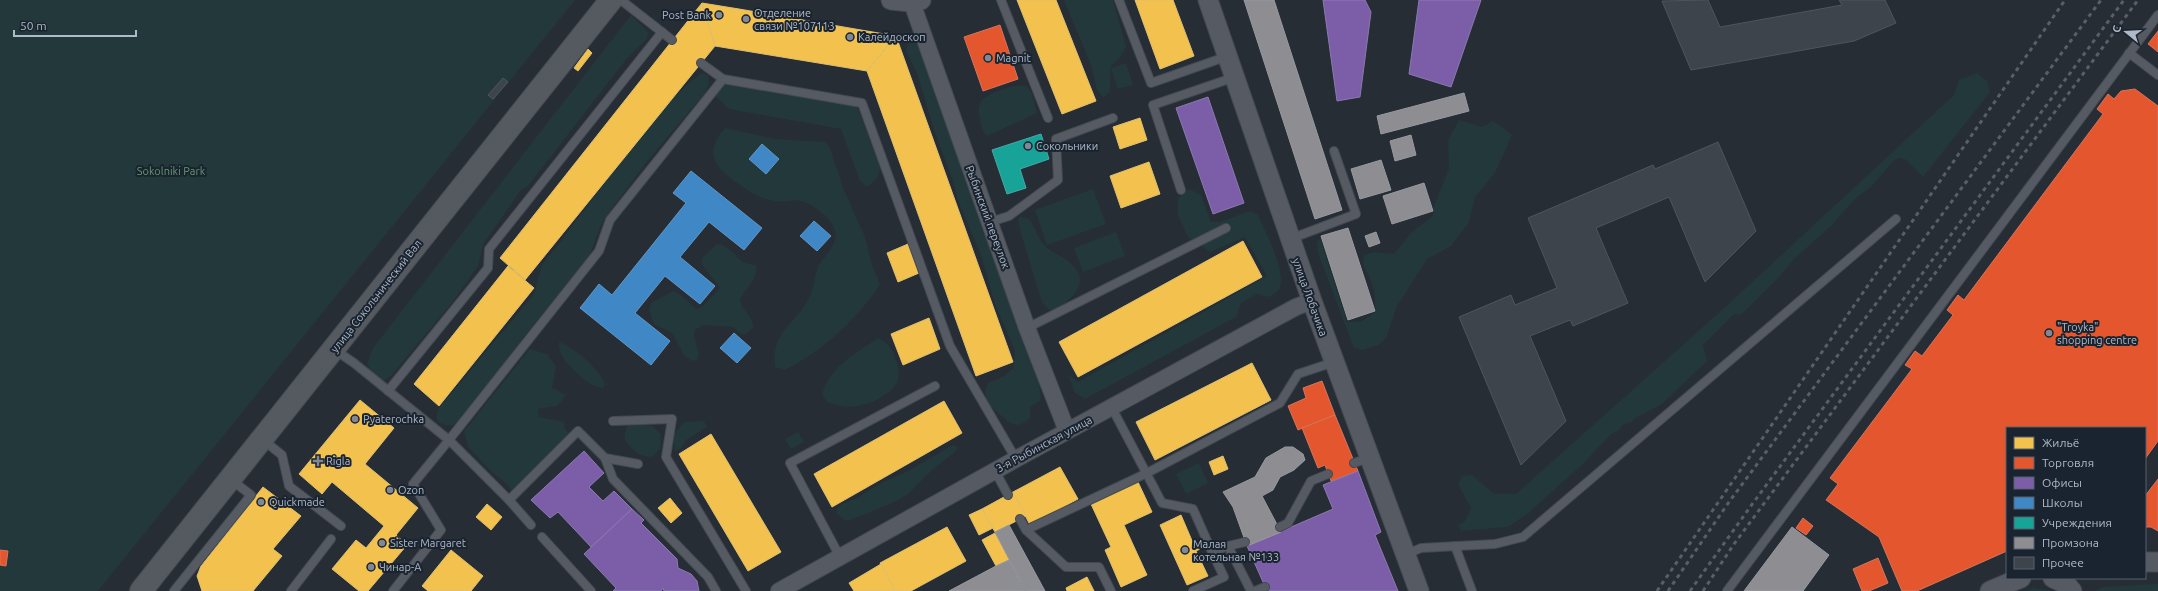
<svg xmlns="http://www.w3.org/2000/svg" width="2158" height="591" viewBox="0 0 2158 591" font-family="Ubuntu,sans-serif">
	<rect width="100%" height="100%" fill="#262d35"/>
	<!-- green -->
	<g fill="#23383b">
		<polygon points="0,0 575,0 98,591 0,591"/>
		<polygon points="1064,0 1113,0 1126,47 1121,56 1111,66 1110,91 1104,98 1097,90 1091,65"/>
		<path d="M631,15L649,33L646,40L628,57L528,186L521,190L484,243L478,266L454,300L391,376L383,381C375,376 370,372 367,363L373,348Z"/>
		<path d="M913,41L917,45L927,66L1033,356L1041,396L1040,401L1030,407V418C1015,432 1010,422 997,412C987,405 982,396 988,383L1004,376L1013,368L1015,351L995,304L981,255L958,201L954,184L934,130L917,73L906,51L908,44Z"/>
		<polygon points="1126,63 1133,85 1118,89 1111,68"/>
		<path d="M702,73L708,75C710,82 708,86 705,93L649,159L607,215L601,225L589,257L522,339L465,415C458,423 454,428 443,424C440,423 437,422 437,418C435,410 444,401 449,396L534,294L542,264L559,244L571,227L631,149L674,97L690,82Z"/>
		<polygon points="1977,73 1987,81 1990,92 1923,177 1905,159 1899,158 1894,160 1872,186 1855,199 1830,227 1795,258 1781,275 1742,314 1734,314 1703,345 1707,361 1662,404 1637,417 1630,423 1624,424 1618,431 1611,434 1582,465 1527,514 1508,527 1460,531 1459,525 1465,521 1471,508 1458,484 1462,476 1472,475 1494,494 1516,494 1722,310 1954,95 1959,80"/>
		<polygon points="726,82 857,106 881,168 877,179 867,187 860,181 841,129 729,109 715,96"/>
		<path d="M1012,86H1027L1032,94L1037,113L987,136C982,131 981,126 980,119C973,96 994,93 1012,86Z"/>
		<path d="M1459,120L1482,127L1493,121L1512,135L1495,173L1475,197L1469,222L1451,246L1427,259L1397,306L1386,338L1378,345L1363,350L1354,348L1318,253L1317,243L1320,238L1347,322H1361L1375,312C1376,292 1373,282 1363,265L1364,255L1374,252L1394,254L1412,232L1433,216L1434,206L1449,169L1448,140Z"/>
		<path d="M725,128L775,139L826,142L831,151L844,190L865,237L872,265L880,284C861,316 818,355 784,370L775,367C770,330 799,323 811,294C815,284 814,274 819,265C826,253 840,244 834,228C829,216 815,207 805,202C795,198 786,203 775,201C761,199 751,193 740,185C716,169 702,154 725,128Z"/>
		<polygon points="1093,189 1106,224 1047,245 1035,210"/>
		<path d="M1189,189L1201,195L1211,222H1219L1250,211L1258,215C1265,231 1286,271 1280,287C1278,292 1274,294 1269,297L1257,294L1241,303L1236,317L1085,399L1075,393L1068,374L1078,382L1267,276L1245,237L1210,252L1188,237L1178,215V198Z"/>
		<path d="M1020,217L1029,219C1035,227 1038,239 1045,246C1051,252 1062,256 1069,262C1092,281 1074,298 1055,310C1047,311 1044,306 1041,299L1020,230L1018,219Z"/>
		<polygon points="1116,232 1125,256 1083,272 1074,248"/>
		<path d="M717,244C729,245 733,254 741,261C745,264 752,264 756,266C758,281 744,288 740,301C743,311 754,318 753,328L746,334H741L733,327L703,325L695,330L694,335L699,355L697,360L692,361L684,355L672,333L654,324L649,310L651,303L673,291L682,296L696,309L702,307L720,288L702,264V258Z"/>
		<path d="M878,338C888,343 892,348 895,358C898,365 900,372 898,380C892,396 865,407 848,407C841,407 834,404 827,402L822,394C831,365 856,354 878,338Z"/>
		<path d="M559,342C574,347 599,369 605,384L603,388C590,388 565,365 560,352C559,349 559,345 559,342Z"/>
		<polygon points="530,349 547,354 556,366 552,388 566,395 557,406 538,409 539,417 564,422 565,429 570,434 511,491 508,485 492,472 468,447 464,431"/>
		<polygon points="704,421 707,427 686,440 681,448 675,451 673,436 684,422"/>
		<path d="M643,424L652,426L661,434L660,449L652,457C638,457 631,449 624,438L627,425Z"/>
		<polygon points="798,432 804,442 791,449 785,439"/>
		<polygon points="953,445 958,447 955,452 933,469 908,494 894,502 851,520 845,520 836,513 837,508 842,504 859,497 879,484 906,472"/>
		<polygon points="1199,463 1208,483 1186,494 1176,474"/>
		<polygon points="2158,584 2158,591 2094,591 2103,587"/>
		<polygon points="2033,588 2054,591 2026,591"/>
	</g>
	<!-- homes -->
	<g fill="#f2c14e" stroke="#debf72">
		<polygon points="1017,0 1056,0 1096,101 1062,114"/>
		<polygon points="1135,0 1173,0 1194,56 1160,69"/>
		<polygon points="702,3 739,9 896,36 867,71 715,46"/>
		<polygon points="702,3 715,46 525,280 500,258"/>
		<polygon points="896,36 1013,362 976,376 867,71"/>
		<polygon points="588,49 592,53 578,71 574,68"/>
		<polygon points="1140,118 1147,140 1120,149 1113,127"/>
		<polygon points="1149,162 1160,194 1121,208 1110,176"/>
		<polygon points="1243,241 1262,277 1078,377 1059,342"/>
		<polygon points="908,244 919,273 898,282 887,253"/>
		<polygon points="508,266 534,288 439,406 414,384"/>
		<polygon points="929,318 940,349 903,365 891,334"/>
		<polygon points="1252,363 1271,400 1155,460 1136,422"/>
		<polygon points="360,400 394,428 365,464 418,508 396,535 407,545 368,591 359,591 332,569 356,540 366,548 384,526 332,482 322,494 299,474"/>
		<polygon points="944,401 962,433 832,507 814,474"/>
		<polygon points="711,434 781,552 748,571 679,454"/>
		<polygon points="1223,456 1228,469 1214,475 1209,462"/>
		<polygon points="1060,467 1078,499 1030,525 1013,492"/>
		<polygon points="1138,482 1152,512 1124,525 1147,575 1121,587 1105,550 1111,547 1091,504"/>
		<polygon points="263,487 301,516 273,549 282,556 253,591 202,591 197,576 201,566"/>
		<polygon points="1013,492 1026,516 995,532 982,509"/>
		<polygon points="670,498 682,513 671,523 658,508"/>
		<polygon points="487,504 502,517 491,530 476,517"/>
		<polygon points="982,509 993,528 979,535 969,515"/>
		<polygon points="1181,515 1193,543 1197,541 1200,549 1196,551 1208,576 1187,585 1160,525"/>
		<polygon points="947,527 966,561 911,591 895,591 880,563"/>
		<polygon points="995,533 1009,560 996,566 982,540"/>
		<polygon points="451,550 483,576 471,591 428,591 422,586"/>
		<polygon points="881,564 895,591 854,591 849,583"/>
		<polygon points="1087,577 1094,591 1067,591 1066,588"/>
	</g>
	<!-- shops -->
	<g fill="#e4572e" stroke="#d4745c">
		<polygon points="1000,25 1018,79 983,91 964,37"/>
		<polygon points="2158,31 2158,52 2148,44"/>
		<polygon points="2135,89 2158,106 2158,441 2145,459 2145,428 2007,428 2007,551 1917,591 1902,591 1879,537 1826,500 1838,484 1830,478 1912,369 1905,365 1915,351 1922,356 1953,315 1947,310 1958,295 1964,300 2103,114 2097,109 2108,94 2114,99 2121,91"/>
		<polygon points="1322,381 1335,415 1298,430 1288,406 1306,398 1303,388"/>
		<polygon points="1335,415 1358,471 1331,481 1325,465 1318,468 1302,428"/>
		<polygon points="2158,479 2158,531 2151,527 2145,527 2145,496"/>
		<polygon points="1803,518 1813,526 1806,535 1796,528"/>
		<polygon points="0,550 8,551 6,566 0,565"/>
		<polygon points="1878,558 1888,583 1869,591 1862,591 1853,569"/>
	</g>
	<!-- offices -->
	<g fill="#7b5ea7" stroke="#8b79b1">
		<polygon points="1323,0 1365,0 1371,12 1360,97 1337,101"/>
		<polygon points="1419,0 1481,0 1451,87 1409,74"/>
		<polygon points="1208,97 1244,203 1213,214 1176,108"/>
		<polygon points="584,451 604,473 589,487 603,501 614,491 632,509 591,547 558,512 550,518 531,500"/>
		<polygon points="1358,471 1381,532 1375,535 1398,591 1267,591 1247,546 1333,509 1323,485"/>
		<polygon points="632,509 644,520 641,523 677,559 678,568 691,574 697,581 699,591 664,591 663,588 661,591 613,591 616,588 584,554"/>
	</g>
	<!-- schools -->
	<g fill="#3f88c5" stroke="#6197c6">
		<polygon points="762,144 779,159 766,174 749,159"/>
		<polygon points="691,171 762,228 744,250 709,222 680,257 715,286 700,304 665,276 635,313 670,341 651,365 580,308 599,284 612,295 686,203 673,193"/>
		<polygon points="814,221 831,236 817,251 800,236"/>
		<polygon points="734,333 751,348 737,363 720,348"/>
	</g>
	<!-- public -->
	<polygon fill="#17a398" stroke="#45aaa6" points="1041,134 1049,159 1020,169 1026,188 1007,194 992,150"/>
	<!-- industry -->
	<g fill="#8d8d92" stroke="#979aa2">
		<polygon points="1244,0 1274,0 1342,210 1315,219"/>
		<polygon points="1464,93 1469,111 1381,134 1377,116"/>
		<polygon points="1411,135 1416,155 1395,161 1390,141"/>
		<polygon points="1381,160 1391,190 1360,199 1351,169"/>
		<polygon points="1424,183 1433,211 1392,224 1383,196"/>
		<polygon points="1348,228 1375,311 1348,320 1321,236"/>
		<polygon points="1376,232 1380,243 1369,247 1365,236"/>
		<polygon points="1285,447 1293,447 1303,454 1305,460 1294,470 1280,477 1273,490 1262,496 1281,532 1247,546 1233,507 1223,492 1255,477 1266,458"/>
		<polygon points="1009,525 1045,591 1026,591 995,532"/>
		<polygon points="1792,527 1829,555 1803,591 1744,591"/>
		<polygon points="1009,560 1025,591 949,591 996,566"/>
	</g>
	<!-- building -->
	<g fill="#3e444b" stroke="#4e555d">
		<polygon points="1708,0 1720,27 1842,5 1839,0 1885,0 1896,23 1854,41 1691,70 1662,1"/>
		<polygon points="503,78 508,82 493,99 488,95"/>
		<polygon points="1718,142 1756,231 1705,282 1669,197 1596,228 1628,303 1573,326 1570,320 1530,336 1566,421 1521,465 1459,317 1511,295 1515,305 1557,288 1528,218 1653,165 1655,169"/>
	</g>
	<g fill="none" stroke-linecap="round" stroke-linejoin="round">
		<!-- service casing -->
		<g stroke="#444950" stroke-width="10">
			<g id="service">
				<polyline points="621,0 672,40"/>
				<polyline points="1001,0 1048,118"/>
				<polyline points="1119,0 1151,83 1228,56"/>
				<polyline points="2129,53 2158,75"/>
				<polyline points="701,63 723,79 862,103 950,346 1016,459"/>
				<polyline points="1181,190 1153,105 1235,77"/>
				<polyline points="990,222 1009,216 1058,180 1056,139 1113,118"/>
				<polyline points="1290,239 1356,214 1334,151"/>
				<polyline points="1027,328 1226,228"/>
				<polyline points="335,350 354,363 449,440 599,251 610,220 723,79"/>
				<polyline points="388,391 488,268 489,249 662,32"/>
				<polyline points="1112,408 1162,503 1193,509 1212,552 1228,546 1251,591"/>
				<polyline points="613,421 672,419 666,457 746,591"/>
				<polyline points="263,440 282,455 289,486 341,526"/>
				<polyline points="605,458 613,479 708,577 716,591"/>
				<polyline points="1354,463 1371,457"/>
				<polyline points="995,471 1008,495"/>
				<polyline points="1020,519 1026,530 1066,567 1099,567 1111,591"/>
				<polyline points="531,525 509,500 578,431 605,458 638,464"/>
				<polyline points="1280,527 1288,523 1311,481 1328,474"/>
				<polyline points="1026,530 1147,473 1280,403 1298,374 1334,362"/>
				<polyline points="542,537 591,591"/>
				<polyline points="1228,546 1245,542"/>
				<polyline points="1455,546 1472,591"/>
				<polyline points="1407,554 1421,548 1495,544 1523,537 1896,219"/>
				<polyline points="840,557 790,463 935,386"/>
				<polyline points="174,591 251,495 230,479"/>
				<polyline points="291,591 331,539"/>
				<polyline points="393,591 441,530 413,484 449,440 509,500"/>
				<polyline points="1193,591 1224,577 1212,552"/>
				<polyline points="1255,591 1265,587"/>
				<polyline points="1727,591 2158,15"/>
			</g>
		</g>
		<!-- minor casing -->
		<g stroke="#444950" stroke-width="18">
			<g id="minor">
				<polyline points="911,0 1027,328 1067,431"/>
				<polyline points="779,591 1016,459 1296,307 1312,301"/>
			</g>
		</g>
		<!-- tertiary casing -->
		<g stroke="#444950" stroke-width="21">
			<g id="tertiary">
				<polyline points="891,0 911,2 921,0"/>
				<polyline points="1208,0 1312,301 1419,591"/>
				<polyline points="2145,562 2158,562"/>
				<polyline points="2053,578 2066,584 2072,591"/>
				<polyline points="1990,591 2021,578"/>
			</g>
		</g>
		<!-- secondary casing -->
		<g stroke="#444950" stroke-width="24">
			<polyline id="secondary" points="141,591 611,0"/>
		</g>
		<!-- service -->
		<use href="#service" stroke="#565b63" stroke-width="8"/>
		<!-- minor -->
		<use href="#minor" stroke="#565b63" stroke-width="16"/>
		<!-- tertiary -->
		<use href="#tertiary" stroke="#565b63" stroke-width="19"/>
		<!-- secondary -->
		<use href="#secondary" stroke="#555a61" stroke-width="22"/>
		<!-- rail -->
		<g stroke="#5a5f66" stroke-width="3" stroke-dasharray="4 4" stroke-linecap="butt">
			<polyline points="1657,591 2065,0"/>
			<polyline points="1668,591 1729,502 2101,0"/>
			<polyline points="1690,591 1756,499 2124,0"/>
			<polyline points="1703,591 1734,544 2138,0"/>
		</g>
	</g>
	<!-- markers -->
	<g fill="#7f8894" stroke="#1a2430" stroke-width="1.5">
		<circle cx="719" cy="15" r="4"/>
		<circle cx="746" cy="19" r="4"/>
		<circle cx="850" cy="37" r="4"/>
		<circle cx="988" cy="58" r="4"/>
		<circle cx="1028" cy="146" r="4"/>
		<circle cx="2049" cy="333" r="4"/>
		<circle cx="355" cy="419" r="4"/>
		<path d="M316 455h4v4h4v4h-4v4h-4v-4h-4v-4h4z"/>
		<circle cx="390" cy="490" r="4"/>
		<circle cx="261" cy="502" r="4"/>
		<circle cx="382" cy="543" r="4"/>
		<circle cx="1185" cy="550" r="4"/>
		<circle cx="371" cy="567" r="4"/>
	</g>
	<g text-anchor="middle" stroke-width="4" stroke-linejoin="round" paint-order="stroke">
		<!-- poi labels -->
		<g font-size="11" fill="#afb9c7" stroke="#1a2430" text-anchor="start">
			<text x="754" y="17">Отделение<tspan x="754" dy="13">связи №107113</tspan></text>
			<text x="711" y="19" text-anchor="end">Post Bank</text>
			<text x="858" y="41">Калейдоскоп</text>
			<text x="996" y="62">Magnit</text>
			<text x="1036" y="150">Сокольники</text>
			<text x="2057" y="331">"Troyka"<tspan x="2057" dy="13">shopping centre</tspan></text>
			<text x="363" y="423">Pyaterochka</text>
			<text x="326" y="465">Rigla</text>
			<text x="398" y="494">Ozon</text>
			<text x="269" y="506">Quickmade</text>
			<text x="390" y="547">Sister Margaret</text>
			<text x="1193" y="548">Малая<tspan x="1193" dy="13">котельная №133</tspan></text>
			<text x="379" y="571">Чинар-А</text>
		</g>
		<!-- park labels -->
		<g font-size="11" fill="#659a6f" stroke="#1a2430">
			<text x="171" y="175">Sokolniki Park</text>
		</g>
		<!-- street labels -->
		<g font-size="11" fill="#afb9c7" stroke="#1a2430">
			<text transform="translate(988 217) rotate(70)" y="4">Рыбинский переулок</text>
			<text transform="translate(376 296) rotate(-52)" y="4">улица Сокольнический Вал</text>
			<text transform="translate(1310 297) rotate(70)" y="4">улица Лобачика</text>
			<text transform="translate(1044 444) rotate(-28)" y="4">3-я Рыбинская улица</text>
		</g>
	</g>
	<!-- legend -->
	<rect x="2006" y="427" width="140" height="152" fill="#1a2430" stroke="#56606c"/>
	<rect x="2014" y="437" width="20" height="12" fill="#f2c14e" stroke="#56606c"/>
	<text x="2042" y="447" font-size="12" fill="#afb9c7">Жильё</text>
	<rect x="2014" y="457" width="20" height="12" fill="#e4572e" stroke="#56606c"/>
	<text x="2042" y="467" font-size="12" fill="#afb9c7">Торговля</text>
	<rect x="2014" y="477" width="20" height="12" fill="#7b5ea7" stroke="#56606c"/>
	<text x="2042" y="487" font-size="12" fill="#afb9c7">Офисы</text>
	<rect x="2014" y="497" width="20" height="12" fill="#3f88c5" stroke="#56606c"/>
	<text x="2042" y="507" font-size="12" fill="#afb9c7">Школы</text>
	<rect x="2014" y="517" width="20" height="12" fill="#17a398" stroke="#56606c"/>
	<text x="2042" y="527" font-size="12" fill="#afb9c7">Учреждения</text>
	<rect x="2014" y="537" width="20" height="12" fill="#8d8d92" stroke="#56606c"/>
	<text x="2042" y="547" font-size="12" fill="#afb9c7">Промзона</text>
	<rect x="2014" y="557" width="20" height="12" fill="#3e444b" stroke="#56606c"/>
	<text x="2042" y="567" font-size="12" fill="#afb9c7">Прочее</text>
	<!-- north arrow -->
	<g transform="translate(2126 32) rotate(288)" stroke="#1a2430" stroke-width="3" paint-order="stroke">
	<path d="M0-3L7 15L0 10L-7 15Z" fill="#afb9c7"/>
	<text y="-6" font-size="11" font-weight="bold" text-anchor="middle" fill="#afb9c7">С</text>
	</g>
	<!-- scale -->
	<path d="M14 30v6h122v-6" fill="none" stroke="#afb9c7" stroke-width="2"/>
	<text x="20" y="30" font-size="12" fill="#afb9c7" stroke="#1a2430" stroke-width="3" paint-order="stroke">50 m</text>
</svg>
